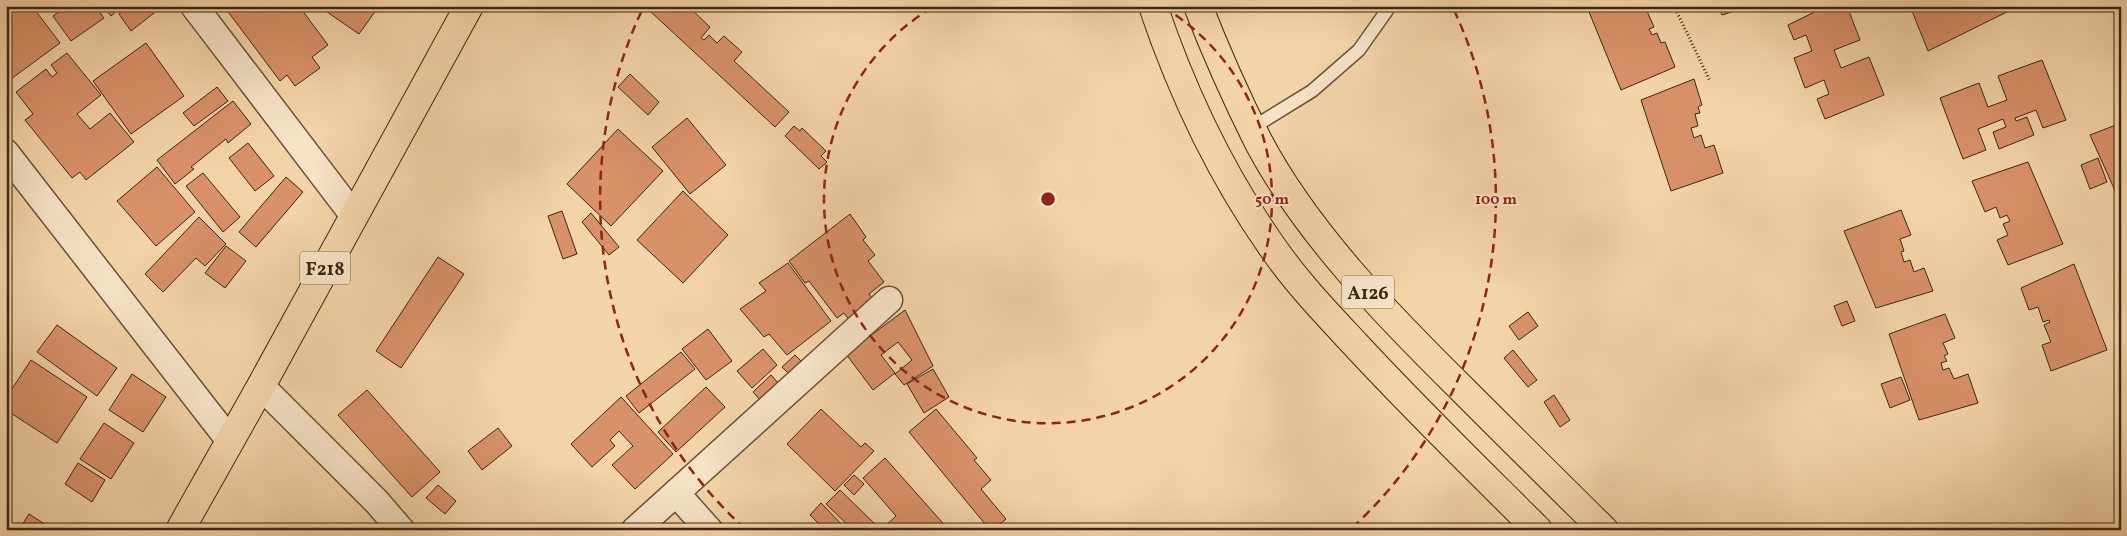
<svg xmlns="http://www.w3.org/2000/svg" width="2127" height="536" viewBox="0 0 2127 536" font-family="Vollkorn,serif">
	<rect width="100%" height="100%" fill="#f3d3a8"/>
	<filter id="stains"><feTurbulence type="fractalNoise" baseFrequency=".004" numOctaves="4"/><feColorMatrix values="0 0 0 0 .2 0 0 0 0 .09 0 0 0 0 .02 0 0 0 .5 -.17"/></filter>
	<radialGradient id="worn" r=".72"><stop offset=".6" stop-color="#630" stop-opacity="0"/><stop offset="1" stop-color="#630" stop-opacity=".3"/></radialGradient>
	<!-- building -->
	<g fill="#d99169" stroke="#3c2713">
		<polygon points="6,6 32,6 60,43 11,79 6,73"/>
		<polygon points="67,6 95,6 104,18 71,41 53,16"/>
		<polygon points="103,6 122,6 111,16"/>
		<polygon points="129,6 163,6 131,31 119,14"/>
		<polygon points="238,6 299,6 328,45 312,57 320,68 295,86 287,75 280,81 229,13"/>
		<polygon points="331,6 379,6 359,34 327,12"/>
		<polygon points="656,6 678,6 681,8 683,6 688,6 710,27 701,38 704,40 709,35 717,43 724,36 742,52 734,61 789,112 775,127 651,12"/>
		<polygon points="1590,6 1650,6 1646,9 1654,27 1649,29 1652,35 1657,33 1661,43 1665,42 1675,67 1621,90 1587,7"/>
		<polygon points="1718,6 1736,6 1738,10 1722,15"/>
		<polygon points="1827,6 1847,6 1860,40 1834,50 1841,68 1869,57 1884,95 1825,119 1817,99 1829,94 1824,80 1805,88 1794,58 1812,51 1806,35 1794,40 1788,25"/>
		<polygon points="1910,6 2019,6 1928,51"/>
		<polygon points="146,43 184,96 131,134 93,81"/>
		<polygon points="67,53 101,95 77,114 90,129 110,113 134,142 86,180 80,172 72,178 25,120 33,114 16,92 46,69 52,77 57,73 51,65"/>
		<polygon points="2042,60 2066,120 2043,128 2036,110 2015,118 2016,121 2027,117 2034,135 1999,149 1993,132 2006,127 2003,119 1978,129 1986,150 1963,159 1940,98 1979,83 1988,107 2007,100 1998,76"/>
		<polygon points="630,74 659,102 648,115 618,87"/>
		<polygon points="1694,79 1702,105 1698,107 1700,113 1695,114 1698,126 1691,128 1694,138 1701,135 1705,148 1714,145 1723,173 1671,191 1641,100"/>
		<polygon points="217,87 228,101 194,126 183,113"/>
		<polygon points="233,101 251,124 228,143 226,139 191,167 194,169 175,184 157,160"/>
		<polygon points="687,118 726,165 690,194 652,147"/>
		<polygon points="2121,123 2121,204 2090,135"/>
		<polygon points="794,126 800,131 802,128 826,151 821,156 827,162 819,169 785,136"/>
		<polygon points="618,129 663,171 611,226 567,184"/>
		<polygon points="248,143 274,176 255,191 229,158"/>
		<polygon points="2098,158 2107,182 2090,189 2081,165"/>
		<polygon points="2028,162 2063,244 2008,265 1997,240 2008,235 2003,224 2010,221 2007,215 2000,218 1996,207 1985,212 1972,181"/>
		<polygon points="157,167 195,212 156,246 117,201"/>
		<polygon points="203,173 240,217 223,232 186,186"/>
		<polygon points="286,177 303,192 256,247 239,232"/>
		<polygon points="683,191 728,235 683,283 637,240"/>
		<polygon points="1901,210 1911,235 1900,239 1904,251 1901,252 1904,262 1910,260 1914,272 1924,268 1933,291 1876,308 1844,231"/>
		<polygon points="562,211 577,254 563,259 548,216"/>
		<polygon points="591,213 619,247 609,255 582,222"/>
		<polygon points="850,214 866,237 863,240 875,255 868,261 884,282 869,294 876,304 851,322 844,313 837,318 809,281 805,283 789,261"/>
		<polygon points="199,217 226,244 205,266 196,258 163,292 145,274"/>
		<polygon points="226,246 246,261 225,288 205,273"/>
		<polygon points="438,257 464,274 401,368 376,351"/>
		<polygon points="788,263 831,321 787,355 769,334 764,337 740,309 766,291 759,283"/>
		<polygon points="2074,264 2107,350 2051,371 2042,345 2051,342 2044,325 2050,322 2049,320 2043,322 2038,307 2029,310 2021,288"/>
		<polygon points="1847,301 1855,321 1842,326 1834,306"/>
		<polygon points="905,310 933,366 904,385 895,374 912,360 898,342 881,355 895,373 873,390 846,354"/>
		<polygon points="1528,312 1538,326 1519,340 1509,326"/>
		<polygon points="1945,314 1955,338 1943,343 1948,354 1944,356 1947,361 1941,363 1943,370 1949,368 1954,379 1968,374 1978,403 1919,420 1889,334"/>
		<polygon points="57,325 117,368 97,396 37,352"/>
		<polygon points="708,329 732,361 706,380 682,349"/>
		<polygon points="763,349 777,365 752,388 737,371"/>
		<polygon points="1513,350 1537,380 1528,387 1504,358"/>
		<polygon points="681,352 695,369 639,413 626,396"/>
		<polygon points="795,355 803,363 790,375 782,367"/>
		<polygon points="31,360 87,397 57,443 6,410 6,398"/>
		<polygon points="933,369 949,397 924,413 907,384"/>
		<polygon points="132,374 166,397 143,432 109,410"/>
		<polygon points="771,375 779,384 761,401 753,392"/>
		<polygon points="1901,377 1910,400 1890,408 1881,384"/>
		<polygon points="706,387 725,407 676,452 658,432"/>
		<polygon points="367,390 440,472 412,497 338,415"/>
		<polygon points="1554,395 1570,420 1560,427 1544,402"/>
		<polygon points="621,397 673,454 635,489 612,465 633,446 619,431 610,440 615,446 592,467 571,444"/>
		<polygon points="821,409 861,447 865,443 874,451 835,491 787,444"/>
		<polygon points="936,409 977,458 974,460 991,480 981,489 1006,519 993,530 990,530 909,432"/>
		<polygon points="104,423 134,443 111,479 80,459"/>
		<polygon points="498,428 512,446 482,470 468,451"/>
		<polygon points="885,458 949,530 885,530 883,528 896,516 863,478"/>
		<polygon points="78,463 105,480 92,502 65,484"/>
		<polygon points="854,475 864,484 854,495 844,485"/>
		<polygon points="438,485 456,501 445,514 426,498"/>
		<polygon points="840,490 881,530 853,530 826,504"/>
		<polygon points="821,503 847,530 825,530 810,515"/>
		<polygon points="29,514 54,530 19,530"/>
	</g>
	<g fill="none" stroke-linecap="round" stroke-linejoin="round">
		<!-- lane casing -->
		<g stroke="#6a5238" stroke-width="15">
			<polyline id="lane" points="1252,128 1312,91 1359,50 1390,6"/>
		</g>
		<!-- street casing -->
		<g stroke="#6a5238" stroke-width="29">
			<g id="street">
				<polyline points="194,6 354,216"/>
				<polyline points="6,153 230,441"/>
				<polyline points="261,386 377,502 401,530"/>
				<polyline points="676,493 709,530"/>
				<polyline points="635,530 889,300"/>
			</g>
		</g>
		<!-- primary casing -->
		<g stroke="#3c2713" stroke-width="30">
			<polyline id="primary" points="180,530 261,386 469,6"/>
		</g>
		<!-- highway casing -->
		<g stroke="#3c2713" stroke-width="30">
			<g id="highway">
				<path d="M1153,6C1183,95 1223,179 1278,255C1301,287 1328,315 1355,344C1414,408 1476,468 1538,530"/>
				<path d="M1198,6C1216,52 1236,97 1258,141C1307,234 1390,318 1464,391C1511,438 1557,484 1604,530"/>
			</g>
		</g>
		<!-- path -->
		<polyline stroke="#3c2713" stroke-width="3" stroke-dasharray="1 2.5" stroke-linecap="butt" points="1674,6 1710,81"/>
		<!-- lane -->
		<use href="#lane" stroke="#f7e2c6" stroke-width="12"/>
		<!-- street -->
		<use href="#street" stroke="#f7e2c6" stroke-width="26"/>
		<!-- primary -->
		<use href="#primary" stroke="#f3d3a8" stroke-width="28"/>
		<!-- highway -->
		<use href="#highway" stroke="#f3d3a8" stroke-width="28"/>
	</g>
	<!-- distance rings -->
	<g fill="none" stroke="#8f2418" stroke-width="2.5" stroke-dasharray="9 6">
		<path d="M1163 7A224 224 0 1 1 933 7"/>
		<path d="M745 529A448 448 0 0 1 642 10M1454 10A448 448 0 0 1 1351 529"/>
	</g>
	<g text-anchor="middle" stroke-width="4" stroke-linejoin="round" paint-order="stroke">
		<!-- shield labels -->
		<g fill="#f7e2c6" stroke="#745f49" stroke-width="1">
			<rect x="300" y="251.5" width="50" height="33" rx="4"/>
			<rect x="1342" y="275.5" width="52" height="33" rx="4"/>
		</g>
		<g font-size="19" font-weight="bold" fill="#3c2713">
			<text x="325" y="275">F218</text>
			<text x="1368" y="299">A126</text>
		</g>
	</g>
	<circle cx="1048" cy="199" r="8" fill="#8f2418" stroke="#f7e2c6" stroke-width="2.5"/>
	<g font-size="15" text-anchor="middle" font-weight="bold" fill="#8f2418" stroke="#f7e2c6" stroke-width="4" stroke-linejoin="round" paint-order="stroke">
		<text x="1272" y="204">50 m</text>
		<text x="1496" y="204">100 m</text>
	</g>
	<!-- margin -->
	<rect width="2127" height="536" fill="none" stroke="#f3d3a8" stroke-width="25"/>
	<rect x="8" y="8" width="2112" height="521" fill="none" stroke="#3c2713" stroke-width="2.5"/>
	<rect x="12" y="12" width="2102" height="511" fill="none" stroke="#3c2713"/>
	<rect width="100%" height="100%" filter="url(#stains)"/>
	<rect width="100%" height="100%" fill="url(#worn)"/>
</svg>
